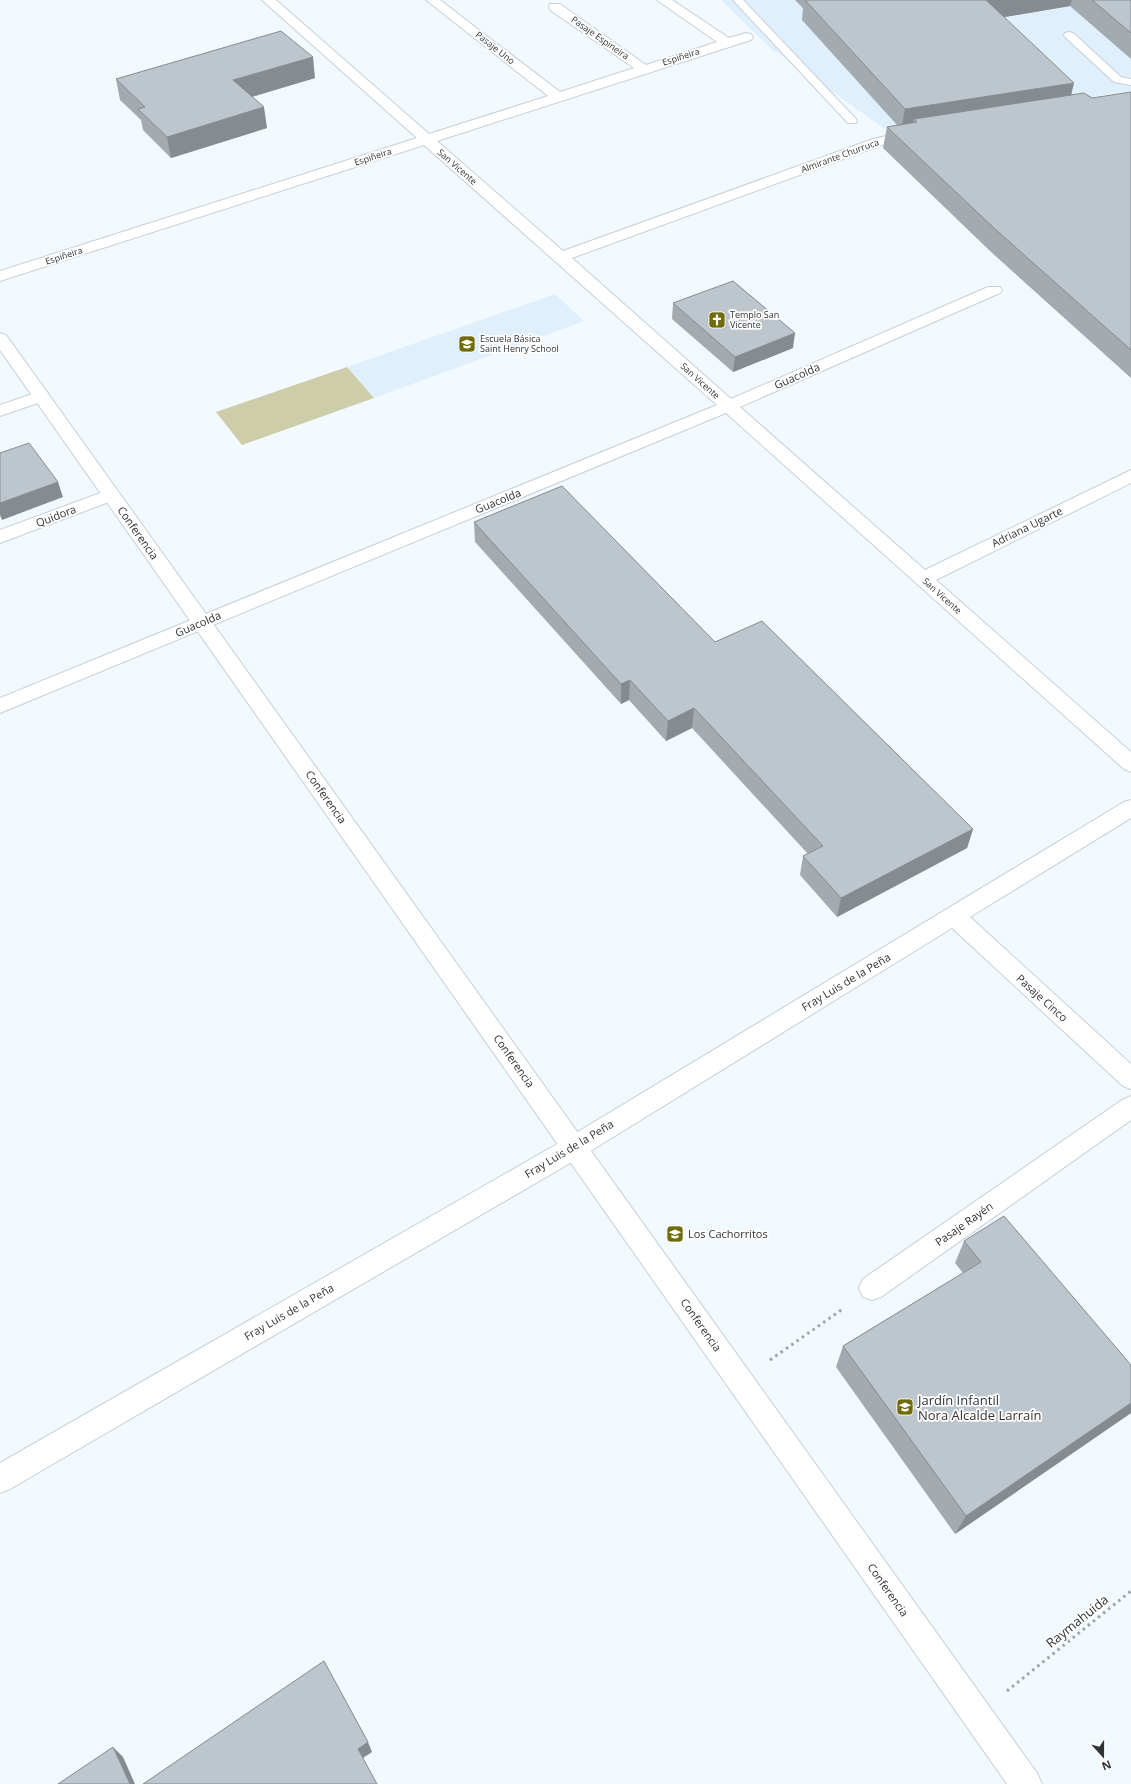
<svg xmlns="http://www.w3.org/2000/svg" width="1131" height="1784" viewBox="0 0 1131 1784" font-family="'Open Sans',sans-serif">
	<rect width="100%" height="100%" fill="#f2f9ff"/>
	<!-- built -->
	<g fill="#e0effc">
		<polygon points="721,0 1131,0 1131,91 885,129 769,47"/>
		<polygon points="555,294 584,321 374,398 347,367"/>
	</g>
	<!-- green -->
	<polygon fill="#cdcdaa" points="347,367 374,398 242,445 216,412"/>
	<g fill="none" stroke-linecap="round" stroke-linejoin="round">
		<!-- service casing -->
		<g stroke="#c7d0d7" stroke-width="2">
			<g id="service">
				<polygon points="733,0 743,0 856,119 857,121 856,123 848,123"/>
				<polygon points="1069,32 1073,33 1121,77 1131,79 1131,85 1114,82 1065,37 1064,35 1065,33"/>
			</g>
		</g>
		<!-- minor casing -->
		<g stroke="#c7d0d7" stroke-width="2">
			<g id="minor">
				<polygon points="262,0 276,0 429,134 548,96 426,0 440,0 560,92 634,68 550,10 549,7 550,4 560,4 646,65 717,42 657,0 672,0 729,38 746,33 751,34 753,37 751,40 437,141 563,251 873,139 914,130 919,131 921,134 919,137 882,145 572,258 731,399 988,287 1000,287 1002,290 1000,293 740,407 925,570 1131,470 1131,483 936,580 1131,752 1131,772 1124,769 726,413 0,713 0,698 717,405 424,145 0,281 0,271 417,138"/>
				<polygon points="41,391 47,392 49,396 47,400 0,416 0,405"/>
				<polygon points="111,489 117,491 120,495 117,499 0,543 0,530"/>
				<polygon points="1131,800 1131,818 970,917 1131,1064 1131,1089 1123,1086 952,928 584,1155 10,1489 0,1493 0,1463 566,1139 1124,802"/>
				<polygon points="1131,1096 1131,1120 881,1297 872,1300 863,1297 859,1288 863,1279 1122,1100"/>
			</g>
		</g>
		<!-- tertiary casing -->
		<g stroke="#c7d0d7" stroke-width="2">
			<polygon id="tertiary" points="0,333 6,335 1037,1773 1042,1784 1007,1784 0,350"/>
		</g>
		<!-- path -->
		<g stroke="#9da3a7" stroke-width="3" stroke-dasharray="2.5 4" stroke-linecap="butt">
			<polyline points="770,1360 844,1308"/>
			<polyline points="1007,1691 1131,1591"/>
		</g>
		<!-- service -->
		<use href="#service" fill="#fff" fill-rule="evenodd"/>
		<!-- minor -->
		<use href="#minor" fill="#fff" fill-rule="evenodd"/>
		<!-- tertiary -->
		<use href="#tertiary" fill="#fff" fill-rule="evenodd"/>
	</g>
	<!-- wall -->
	<g fill="#a3aab0">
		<polygon points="795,0 1131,0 1131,59 1070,6 1004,17 1071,94 1092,98 1131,92 1131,378 990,251 883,148 887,127 897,125 802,20 803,8"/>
		<polygon points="315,78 252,97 267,128 171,158 143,130 141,120 120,100 116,79"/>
		<polygon points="673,303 793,348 733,372 672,319"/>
		<polygon points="474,522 715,642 973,829 967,848 837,917 800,875 803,856 808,854 692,728 666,741 629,700 621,704 475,542"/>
		<polygon points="964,1241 1131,1365 1131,1413 955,1534 836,1367 843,1346 963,1273 955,1263"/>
	</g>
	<!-- shaded-wall -->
	<g fill="#858b90">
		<polygon points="986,0 1072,0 1070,6 982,21"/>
		<polygon points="313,57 315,78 237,101 233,80"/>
		<polygon points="1074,83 1069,104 917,122 914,119 912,129 901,130 905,109"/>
		<polygon points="264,107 267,128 171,158 167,137"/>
		<polygon points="795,333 793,348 733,372 735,357"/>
		<polygon points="58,482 63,497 2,520 0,515 0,503"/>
		<polygon points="630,680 629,700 621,704 621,684"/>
		<polygon points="694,708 692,728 666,741 668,721"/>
		<polygon points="973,829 967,848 837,917 841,898"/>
		<polygon points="1131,1403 1131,1413 955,1534 966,1516"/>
		<polygon points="368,1742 372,1752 363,1758 358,1749"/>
		<polygon points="113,1747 123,1757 135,1784 130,1784"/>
	</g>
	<!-- building -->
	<g fill="#bec6cd" stroke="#858b90">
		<polygon points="805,0 986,0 1074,83 905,109"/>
		<polygon points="1092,0 1131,0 1131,33"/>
		<polygon points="281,31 313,57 233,80 264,107 167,137 138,109 145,107 116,79"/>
		<polygon points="1131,92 1131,350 995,229 887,127 917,122 914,119 1084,93 1092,98"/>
		<polygon points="733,281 795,333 735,357 673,303"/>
		<polygon points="29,443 58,482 0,503 0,453"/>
		<polygon points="562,486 715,642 762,621 973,829 841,898 803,856 823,846 694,708 668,721 630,680 621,684 474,522"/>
		<polygon points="1004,1216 1131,1365 1131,1403 966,1516 843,1346 981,1262 964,1241"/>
		<polygon points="324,1661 368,1742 358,1749 377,1784 143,1784"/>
		<polygon points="113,1747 130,1784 58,1784"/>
	</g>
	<!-- icons -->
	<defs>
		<g id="church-square" transform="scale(0.9)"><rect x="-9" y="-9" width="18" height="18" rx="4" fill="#6f6c09" stroke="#fff"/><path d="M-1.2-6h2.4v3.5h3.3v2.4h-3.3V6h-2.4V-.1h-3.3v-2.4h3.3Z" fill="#fff"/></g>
		<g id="school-square" transform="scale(0.9)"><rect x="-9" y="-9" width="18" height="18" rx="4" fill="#6f6c09" stroke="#fff"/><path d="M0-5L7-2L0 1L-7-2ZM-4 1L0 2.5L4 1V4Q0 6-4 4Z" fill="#fff"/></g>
	</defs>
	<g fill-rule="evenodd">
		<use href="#church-square" x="717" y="320"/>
		<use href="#school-square" x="467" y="344"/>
		<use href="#school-square" x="675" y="1234"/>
		<use href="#school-square" x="905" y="1407"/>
	</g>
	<g text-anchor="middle" stroke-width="3.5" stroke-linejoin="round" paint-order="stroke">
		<!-- far-street labels -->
		<g font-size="9" fill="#303336" stroke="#fff">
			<text transform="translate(600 38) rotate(35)" y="3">Pasaje Espineira</text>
			<text transform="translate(495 48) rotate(38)" y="3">Pasaje Uno</text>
			<text transform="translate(681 57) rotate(-18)" y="3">Espiñeira</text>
			<text transform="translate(840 156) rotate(-20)" y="3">Almirante Churruca</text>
			<text transform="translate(373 157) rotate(-18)" y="3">Espiñeira</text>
			<text transform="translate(457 167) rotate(41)" y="3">San Vicente</text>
			<text transform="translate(64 256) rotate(-18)" y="3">Espiñeira</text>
			<text transform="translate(700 381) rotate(42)" y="3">San Vicente</text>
			<text transform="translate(942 596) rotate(42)" y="3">San Vicente</text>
		</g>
		<!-- far-poi labels -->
		<g font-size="9" fill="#303336" stroke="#fff" text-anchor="start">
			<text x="730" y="318">Templo San<tspan x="730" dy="10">Vicente</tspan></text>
			<text x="480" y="342">Escuela Básica<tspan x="480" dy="10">Saint Henry School</tspan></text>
		</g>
		<!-- street labels -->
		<g font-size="11" fill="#303336" stroke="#fff">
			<text transform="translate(797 376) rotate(-24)" y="4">Guacolda</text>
			<text transform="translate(498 501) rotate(-22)" y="4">Guacolda</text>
			<text transform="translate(56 516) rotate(-21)" y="4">Quidora</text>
			<text transform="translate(1027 527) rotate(-26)" y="4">Adriana Ugarte</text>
			<text transform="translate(138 533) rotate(55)" y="4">Conferencia</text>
			<text transform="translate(198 624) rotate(-23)" y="4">Guacolda</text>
			<text transform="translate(326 797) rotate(55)" y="4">Conferencia</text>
			<text transform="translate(846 982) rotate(-31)" y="4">Fray Luis de la Peña</text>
			<text transform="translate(1042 998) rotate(42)" y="4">Pasaje Cinco</text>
			<text transform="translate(514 1061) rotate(55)" y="4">Conferencia</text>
			<text transform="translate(569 1149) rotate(-31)" y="4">Fray Luis de la Peña</text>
			<text transform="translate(964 1224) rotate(-35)" y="4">Pasaje Rayén</text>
			<text transform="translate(289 1312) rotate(-30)" y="4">Fray Luis de la Peña</text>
			<text transform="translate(701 1325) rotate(55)" y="4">Conferencia</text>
			<text transform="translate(888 1590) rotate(55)" y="4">Conferencia</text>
		</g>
		<!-- poi labels -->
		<g font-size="11" fill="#303336" stroke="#fff" text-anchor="start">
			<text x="688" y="1238">Los Cachorritos</text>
		</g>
		<!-- near-poi labels -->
		<g font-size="13" fill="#303336" stroke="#fff" text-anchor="start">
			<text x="918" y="1405">Jardín Infantil<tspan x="918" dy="15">Nora Alcalde Larraín</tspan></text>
		</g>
		<!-- near-street labels -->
		<g font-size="13" fill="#303336" stroke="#fff">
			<text transform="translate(1077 1621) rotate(-39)" y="5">Raymahuida</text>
		</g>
	</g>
	<!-- north arrow -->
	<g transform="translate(1103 1756) rotate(159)" stroke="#ffffff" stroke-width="3" paint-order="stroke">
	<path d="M0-3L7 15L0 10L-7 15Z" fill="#303336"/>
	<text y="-6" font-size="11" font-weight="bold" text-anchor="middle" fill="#303336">N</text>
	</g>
</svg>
